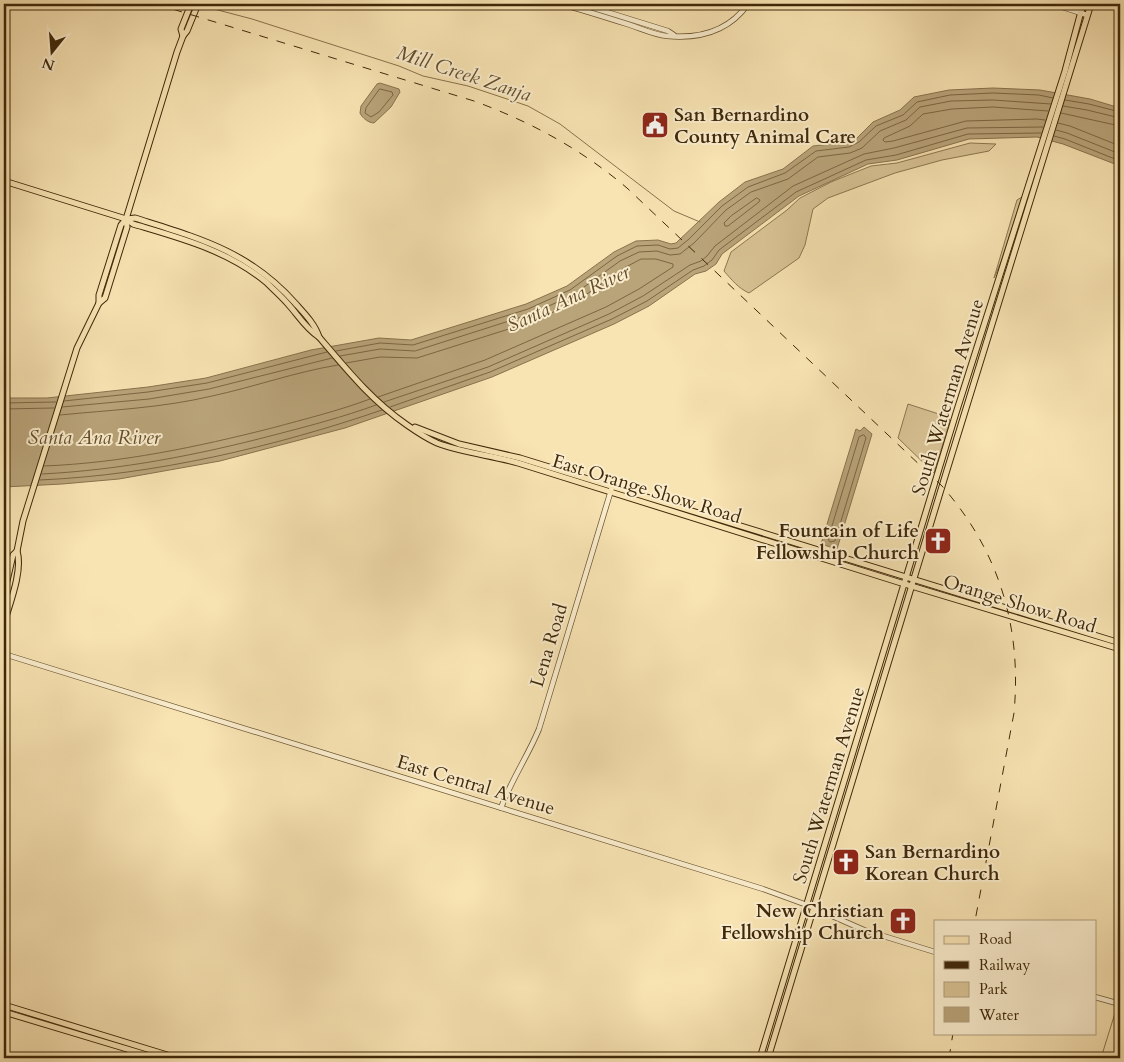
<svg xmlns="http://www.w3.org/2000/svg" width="1124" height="1062" viewBox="0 0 1124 1062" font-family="Cardo,serif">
	<rect width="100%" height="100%" fill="#f8e3b2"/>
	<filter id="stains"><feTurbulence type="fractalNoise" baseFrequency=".004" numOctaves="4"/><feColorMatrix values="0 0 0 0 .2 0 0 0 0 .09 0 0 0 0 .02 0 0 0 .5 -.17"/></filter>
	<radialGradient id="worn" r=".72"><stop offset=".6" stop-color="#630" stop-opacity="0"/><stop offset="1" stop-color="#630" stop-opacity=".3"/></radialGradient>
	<!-- green -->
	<g fill="#d9c395" stroke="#8c764f">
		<path d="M970,143L996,144L989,151L942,160L895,173L828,198L813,209L805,245L799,258L749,293C738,288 732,280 724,271L731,252L787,210L800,198L831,182L871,166L897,163Z"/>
		<polygon points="1022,197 1001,262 994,278 1017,200"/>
		<polygon points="908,404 948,417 950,421 934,473 898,438"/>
	</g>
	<!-- water -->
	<g fill="#b9a379" stroke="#88724c">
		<path d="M380,83L399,89L400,92L391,107L374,123C369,123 362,118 360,113L361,106L377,84Z"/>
		<polygon points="993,88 1040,90 1090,99 1120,108 1120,166 1063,144 1037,137 969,139 897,160 868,164 799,196 722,254 716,264 706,271 695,274 649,306 614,324 492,377 345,428 220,461 119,479 62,484 4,487 4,398 47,398 148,387 206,378 311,350 379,338 411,340 526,304 567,286 614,252 636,241 658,240 671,244 676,243 719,202 745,182 783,169 813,146 848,142 857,138 873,122 900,110 914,97 949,90"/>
		<polygon points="864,427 872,434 837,549 821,544 856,429 860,431"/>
	</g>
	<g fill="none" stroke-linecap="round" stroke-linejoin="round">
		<!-- shore -->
		<g stroke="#7c6641" stroke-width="1">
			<polygon points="380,89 392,92 393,95 379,112 371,117 365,113 366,108"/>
			<polyline points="1065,100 1089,104 1120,112"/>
			<polyline points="1063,106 1087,110 1120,118"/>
			<polyline points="1061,113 1120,126"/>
			<polyline points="1045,120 1037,119 966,121 893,141 885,142 883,140 884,138 910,126 923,114 952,109 993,107 1048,111"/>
			<polyline points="1058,123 1070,126 1120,146"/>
			<polyline points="1056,130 1067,133 1120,154"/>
			<polyline points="1054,136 1065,139 1120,161"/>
			<polygon points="757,198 760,200 759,202 728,226 725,226 724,223 731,216"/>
			<polyline points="336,351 380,343 413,345 528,309 570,290 617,256 637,246 658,245 670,249 678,248 689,239 722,206 748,187 785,173 816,151 849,147 859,142 876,126 903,115 917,102 950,95 993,93 1039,95 1053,98"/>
			<polyline points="340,356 380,349 415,351 531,314 573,295 620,261 639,252 657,251 670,255 680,254 694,243 726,210 751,192 788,179 818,157 850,153 862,148 880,131 906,120 920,107 951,101 993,100 1051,104"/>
			<polyline points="346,363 380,357 417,358 534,321 577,301 624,268 641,259 656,259 673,264 673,267 639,289 606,307 485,360 378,397"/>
			<polyline points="64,401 148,392 207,383 327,352"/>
			<polyline points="384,402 488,367 609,314 643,296 690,265 701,261 707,256 715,246 793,186 864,154 894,148 967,128 1043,127"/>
			<polyline points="4,403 56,402"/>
			<polyline points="62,407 149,399 209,389 332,358"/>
			<polyline points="390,407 490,372 612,319 647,301 693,270 704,266 712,260 719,250 796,192 866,160 896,155 968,134 1041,133"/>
			<polyline points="4,409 54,408"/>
			<path d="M60,415C110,410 162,408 212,396C254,387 295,372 338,365"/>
			<polygon points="864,435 866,438 835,541 830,542 828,539 859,437"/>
			<path d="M44,466C121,463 197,447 272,428C305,419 338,411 370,399"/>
			<path d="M42,474C120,470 198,455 274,435C309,426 343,417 376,405"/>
			<path d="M40,480C154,475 274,447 382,410"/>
		</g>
		<!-- stream -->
		<g stroke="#88724c" stroke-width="1">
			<polyline points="199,5 252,19 399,66 423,76 468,86 528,106 560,124 674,211 700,222"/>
			<polyline points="1101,1058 1120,997"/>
		</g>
		<!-- minor casing -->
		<g stroke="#6d5733" stroke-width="6">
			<g id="minor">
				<path d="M561,4C583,10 605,17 627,24C640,28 654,35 667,36C699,39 729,31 748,4"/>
				<polyline points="581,4 668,31 674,35"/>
				<polyline points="1053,4 1087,15"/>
				<polyline points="4,654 763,889 807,905 864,930 935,952"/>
				<path d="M501,808C511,780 528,756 539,729L612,487"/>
				<polyline points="1095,997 1120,1004"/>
			</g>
		</g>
		<!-- major casing -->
		<g stroke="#3f2809" stroke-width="7">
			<g id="major">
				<polyline points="183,36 181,29 191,4"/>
				<path d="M4,181L126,219L133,224C180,238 227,250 266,282C273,289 281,296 288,304C298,315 306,329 319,337C347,370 372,401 407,425C417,432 426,438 437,443C463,453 491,455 518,463L898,582L1120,649"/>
				<path d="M127,219L135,218C198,238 249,251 295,303C304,313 315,324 319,337"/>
				<polyline points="99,303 99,295 121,225 126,219"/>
				<polyline points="415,427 459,444 520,458 1120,643"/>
				<polyline points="4,594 13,555 17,551 23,521 77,348 99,303 105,298 127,227 126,219 177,52 183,36 187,31 198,4"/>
				<path d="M4,623C10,603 23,570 17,551"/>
				<polyline points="4,1005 177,1058"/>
				<polyline points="4,1012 157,1058"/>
				<polyline points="760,1058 956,413 1065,71 1083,4"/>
				<path d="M768,1058C874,706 982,355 1091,4"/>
			</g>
		</g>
		<!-- minor -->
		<use href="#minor" stroke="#faedcd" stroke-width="4.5"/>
		<!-- major -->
		<use href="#major" stroke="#f8e3b2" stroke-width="5"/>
		<!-- rail -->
		<g stroke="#3f2809" stroke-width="1" stroke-dasharray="9 9" stroke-linecap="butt">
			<path d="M156,4L474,101C531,122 581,149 627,188L942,486C999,551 1022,627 1014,713L975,921"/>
			<polyline points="949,1058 953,1033"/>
		</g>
	</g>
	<!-- icons -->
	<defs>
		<g id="civic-square" transform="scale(1.4375)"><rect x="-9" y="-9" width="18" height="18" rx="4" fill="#8f2418" stroke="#faedcd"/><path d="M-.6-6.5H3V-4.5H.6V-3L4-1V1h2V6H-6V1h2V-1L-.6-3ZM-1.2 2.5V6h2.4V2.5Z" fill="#fff"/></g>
		<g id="church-square" transform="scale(1.4375)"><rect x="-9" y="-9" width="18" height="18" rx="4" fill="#8f2418" stroke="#faedcd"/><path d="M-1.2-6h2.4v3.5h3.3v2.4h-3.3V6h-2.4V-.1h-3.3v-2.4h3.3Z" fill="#fff"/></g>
	</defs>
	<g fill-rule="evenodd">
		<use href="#civic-square" x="655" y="125"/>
		<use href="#church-square" x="938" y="541"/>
		<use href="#church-square" x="846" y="862"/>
		<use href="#church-square" x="903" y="921"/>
	</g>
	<g text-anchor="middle" stroke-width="4" stroke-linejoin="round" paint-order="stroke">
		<!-- poi labels -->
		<g font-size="19" font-weight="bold" fill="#3f2809" stroke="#faedcd" text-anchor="start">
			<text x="674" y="121">San Bernardino<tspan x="674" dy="22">County Animal Care</tspan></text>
			<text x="919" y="537" text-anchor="end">Fountain of Life<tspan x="919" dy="22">Fellowship Church</tspan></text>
			<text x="865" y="858">San Bernardino<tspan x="865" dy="22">Korean Church</tspan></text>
			<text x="884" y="917" text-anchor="end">New Christian<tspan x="884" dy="22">Fellowship Church</tspan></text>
		</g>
		<!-- street labels -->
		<g font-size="19" fill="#3f2809" stroke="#faedcd">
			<text transform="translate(947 397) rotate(-73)" y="7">South Waterman Avenue</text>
			<text transform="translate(647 488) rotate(17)" y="7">East Orange Show Road</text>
			<text transform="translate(1020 603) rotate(17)" y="7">Orange Show Road</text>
			<text transform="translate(548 645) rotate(-73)" y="7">Lena Road</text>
			<text transform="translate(476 784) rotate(17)" y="7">East Central Avenue</text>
			<text transform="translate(828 785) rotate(-73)" y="7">South Waterman Avenue</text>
		</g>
		<!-- water labels -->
		<g font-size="20" font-style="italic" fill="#644d2b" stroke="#faedcd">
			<text transform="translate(464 73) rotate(18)" y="7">Mill Creek Zanja</text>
			<text transform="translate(568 298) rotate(-25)" y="7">Santa Ana River</text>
			<text x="94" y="444">Santa Ana River</text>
		</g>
	</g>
	<!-- margin -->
	<rect width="1124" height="1062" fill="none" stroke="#f8e3b2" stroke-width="20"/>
	<rect x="5" y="5" width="1114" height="1052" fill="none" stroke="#3f2809" stroke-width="2.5"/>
	<rect x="10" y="10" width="1104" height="1042" fill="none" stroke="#3f2809"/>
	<!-- legend -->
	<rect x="934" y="920" width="162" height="115" fill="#faedcd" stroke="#af9e7f"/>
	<rect x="944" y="936" width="25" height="8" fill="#f8e3b2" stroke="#af9e7f"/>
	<text x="979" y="944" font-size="15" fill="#3f2809">Road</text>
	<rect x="944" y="961" width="25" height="8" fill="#3f2809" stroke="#af9e7f"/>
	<text x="979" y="970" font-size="15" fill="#3f2809">Railway</text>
	<rect x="944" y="982" width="25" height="15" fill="#d9c395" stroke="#af9e7f"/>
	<text x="979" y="994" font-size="15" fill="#3f2809">Park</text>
	<rect x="944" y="1007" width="25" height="15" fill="#b9a379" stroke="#af9e7f"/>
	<text x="979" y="1020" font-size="15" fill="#3f2809">Water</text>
	<!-- north arrow -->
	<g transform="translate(52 52) rotate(197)" stroke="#faedcd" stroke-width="4" paint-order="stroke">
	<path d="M0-4L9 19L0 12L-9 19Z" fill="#3f2809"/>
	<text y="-8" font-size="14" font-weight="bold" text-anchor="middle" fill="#3f2809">N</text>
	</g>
	<rect width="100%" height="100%" filter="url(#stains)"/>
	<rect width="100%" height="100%" fill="url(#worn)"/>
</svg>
